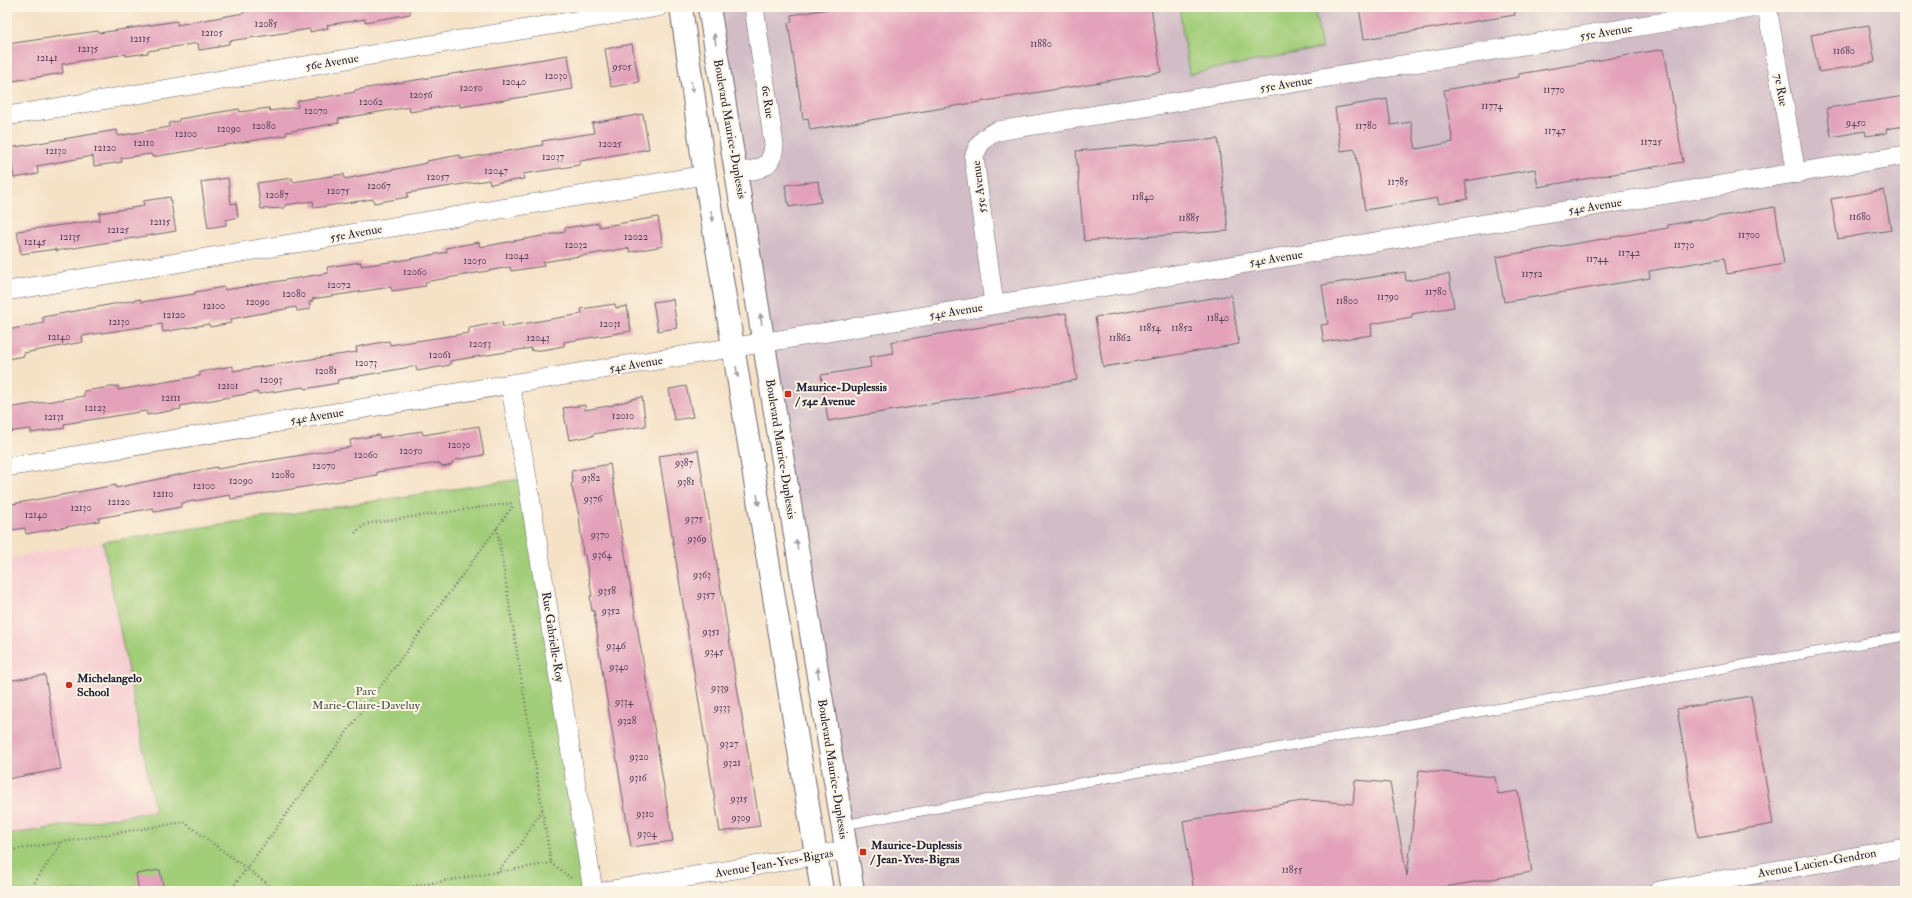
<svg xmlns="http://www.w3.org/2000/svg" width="1912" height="898" viewBox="0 0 1912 898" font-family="'IM FELL Double Pica',serif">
	<rect width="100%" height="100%" fill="#fcf5e5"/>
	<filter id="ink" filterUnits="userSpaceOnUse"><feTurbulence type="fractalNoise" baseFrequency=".025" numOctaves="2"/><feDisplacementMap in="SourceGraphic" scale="8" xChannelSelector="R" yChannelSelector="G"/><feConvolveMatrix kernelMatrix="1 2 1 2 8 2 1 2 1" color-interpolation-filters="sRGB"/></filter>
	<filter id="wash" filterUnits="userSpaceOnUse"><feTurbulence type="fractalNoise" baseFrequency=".012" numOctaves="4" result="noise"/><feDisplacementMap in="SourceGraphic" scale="16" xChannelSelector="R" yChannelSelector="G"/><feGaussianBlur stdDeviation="0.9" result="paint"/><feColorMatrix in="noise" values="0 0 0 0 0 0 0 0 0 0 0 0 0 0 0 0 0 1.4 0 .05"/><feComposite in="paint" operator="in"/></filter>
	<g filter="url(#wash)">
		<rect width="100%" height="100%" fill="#f5e1c6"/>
		<!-- built -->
		<polygon fill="#f7cfd3" points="103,542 155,811 7,835 7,558"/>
		<!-- industrial -->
		<polygon fill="#d2bdc7" points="709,7 1905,7 1905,891 855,891"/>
		<!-- green -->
		<g fill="#a2cd79" stroke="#62785a">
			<polygon points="1179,7 1314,7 1322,48 1189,74"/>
			<polygon points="527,478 593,891 7,891 7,835 155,811 103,542"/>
		</g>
		<g id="blocks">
			<!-- building -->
			<g fill="#e3a1ba">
				<polygon points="264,7 410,7 410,14 365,22 365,19 327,25 328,28 310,32 310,29 229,41 229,44 218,46 219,47 199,50 198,43 148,51 148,53 126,56 126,54 62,64 63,73 7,82 7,44 98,31 99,33 177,21 177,25 244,13 244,10"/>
				<polygon points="841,7 1016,7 1016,9 1030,7 1151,7 1161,72 810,130 808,118 803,119 788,23 792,22 791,15"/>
				<polygon points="1359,7 1514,7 1515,15 1364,39"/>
				<polygon points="1869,25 1875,62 1819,72 1811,35"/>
				<polygon points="632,44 639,82 611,87 605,49"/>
				<polygon points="1664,49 1683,162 1538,187 1535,169 1465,181 1468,199 1438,204 1438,198 1365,210 1355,149 1341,151 1335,108 1387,99 1391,125 1411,122 1416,149 1453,142 1444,90 1519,77 1519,74"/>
				<polygon points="568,55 573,89 460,107 460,104 410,112 409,107 338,119 339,123 286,132 287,135 152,157 151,154 121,158 122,162 94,166 93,156 37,166 38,174 14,178 9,148 117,130 118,136 169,127 169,123 179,121 179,119 239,109 240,112 269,108 270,111 298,107 297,101 319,97 319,98 355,92 355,90"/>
				<polygon points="1905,96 1905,126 1886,129 1887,133 1866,136 1865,131 1831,137 1827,108"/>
				<polygon points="643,114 649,149 580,161 580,165 523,174 524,179 490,184 489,180 407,193 408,197 374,203 373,199 314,208 313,201 285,205 285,208 261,209 257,183 292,178 293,182 344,174 345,179 427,163 427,161 443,158 460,155 461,159 543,145 542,141 594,133 592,123"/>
				<polygon points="1218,139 1228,231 1084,241 1076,151"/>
				<polygon points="228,178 231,204 236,203 238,217 226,220 226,225 208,228 201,182"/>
				<polygon points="818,181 821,202 789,207 785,185"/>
				<polygon points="1884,190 1891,230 1838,239 1831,199"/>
				<polygon points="170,197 176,231 56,251 56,249 21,254 17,231 100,220 99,213 144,206 143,201"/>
				<polygon points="1775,207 1784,264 1727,274 1724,258 1649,271 1650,278 1504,302 1496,257 1668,228 1668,225"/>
				<polygon points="658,217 663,246 630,252 629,248 543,262 544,266 511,271 510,267 425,282 426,286 392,291 391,287 312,299 313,301 309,302 310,309 297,311 296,307 231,319 231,323 210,327 209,324 163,332 162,324 82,336 83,342 24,353 24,356 7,359 7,330 44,323 43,317 141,299 141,302 195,294 195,292 224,287 225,290 328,273 327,267 361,262 361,266 404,260 447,252 446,248 479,242 480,247 565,232 565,228 599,223 599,227"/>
				<polygon points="1405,272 1406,281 1449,274 1454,307 1412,314 1412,317 1371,324 1372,335 1324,342 1321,325 1328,324 1322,285"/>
				<polygon points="1231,295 1239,344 1103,367 1095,317"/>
				<polygon points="673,299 677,328 658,331 653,302"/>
				<polygon points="615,304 616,308 627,306 631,331 564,342 564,346 548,349 532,351 531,348 450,361 450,365 417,371 416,366 337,380 338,383 305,389 304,387 258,394 257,392 180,406 181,409 147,415 146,411 64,424 65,428 31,433 31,429 7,432 7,408 84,396 84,391 118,386 118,390 200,376 200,372 233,366 233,371 357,352 356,347 389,341 390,345 469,333 469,328 502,322 503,327 582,314 581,309"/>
				<polygon points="1066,313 1077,380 828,421 821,375 871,367 869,357 893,353 891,342"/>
				<polygon points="686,386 693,417 674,420 669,389"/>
				<polygon points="642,397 646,426 593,434 593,436 569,440 563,408 585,405 585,410 614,405 614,404 628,401 628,400"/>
				<polygon points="479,426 484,455 455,460 451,465 443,467 438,463 377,472 377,475 231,499 230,495 181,503 181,507 154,512 153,508 99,518 99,521 26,534 25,528 7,531 7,505 116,485 116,488 201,470 217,467 217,469 351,447 350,440 379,435 379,438 422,431 423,435"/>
				<polygon points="698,450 760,826 720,832 659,456"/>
				<polygon points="610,464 673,841 631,847 597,639 598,639 594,611 592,611 591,604 590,596 592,596 587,567 585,555 583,555 579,515 571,484 573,483 571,471"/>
				<polygon points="45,675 61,769 7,779 7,681"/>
				<polygon points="1751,696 1773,824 1698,837 1677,709"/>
				<polygon points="1419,770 1495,777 1498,794 1518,791 1532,872 1421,891 1194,891 1183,821 1308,800 1353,804 1355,780 1390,783 1407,876"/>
				<polygon points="160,870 164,891 139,891 136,874"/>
			</g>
		</g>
	</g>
	<g filter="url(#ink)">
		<use href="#blocks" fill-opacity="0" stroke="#6c656c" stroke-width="1"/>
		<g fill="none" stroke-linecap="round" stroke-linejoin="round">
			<!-- service casing -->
			<g stroke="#6c656c" stroke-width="10">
				<polyline id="service" points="843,825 1905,636"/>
			</g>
			<!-- minor casing -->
			<g stroke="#6c656c" stroke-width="20">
				<g id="minor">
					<polyline points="1767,7 1796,174"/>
					<polyline points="7,116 658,7"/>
					<path d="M737,173C758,169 772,170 774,145L754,7"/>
					<polyline points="7,291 705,175"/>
					<path d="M994,304L974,158C978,144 984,136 998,131L1757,7"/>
					<polyline points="510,384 527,478 593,891"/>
					<polyline points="7,467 1905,155"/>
					<polyline points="606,891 847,850"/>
					<polyline points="1659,891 1905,848"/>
				</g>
			</g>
			<!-- tertiary casing -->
			<g stroke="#6c656c" stroke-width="24">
				<g id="tertiary">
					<polyline points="681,7 705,175 822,891"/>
					<polyline points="709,7 853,891"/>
				</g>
			</g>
			<!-- path -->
			<g stroke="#6c656c" stroke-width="2.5" stroke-dasharray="1 3" stroke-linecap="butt">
				<polyline points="497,528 551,863"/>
				<polyline points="355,533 363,526 370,523 512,503"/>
				<polyline points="62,842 184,822 277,891"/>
				<polyline points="7,851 62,842 29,891"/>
				<polyline points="497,872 521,844 542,810"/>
				<polyline points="230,891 513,506"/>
				<polyline points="385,891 551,863 571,878"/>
			</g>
			<!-- service -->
			<use href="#service" stroke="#fff" stroke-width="9"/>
			<!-- minor -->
			<use href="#minor" stroke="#fff" stroke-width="19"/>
			<!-- tertiary -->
			<use href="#tertiary" stroke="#fff" stroke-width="22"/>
		</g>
		<!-- one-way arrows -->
		<defs><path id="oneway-solid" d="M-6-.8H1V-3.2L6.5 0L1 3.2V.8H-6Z"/></defs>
		<g fill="#9c9ca7">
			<use href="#oneway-solid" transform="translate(715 39) rotate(-100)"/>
			<use href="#oneway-solid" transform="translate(692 87) rotate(82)"/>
			<use href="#oneway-solid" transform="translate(712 216) rotate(80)"/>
			<use href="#oneway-solid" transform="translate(761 319) rotate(-99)"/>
			<use href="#oneway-solid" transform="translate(737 372) rotate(81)"/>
			<use href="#oneway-solid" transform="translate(758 500) rotate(81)"/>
			<use href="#oneway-solid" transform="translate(797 545) rotate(-99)"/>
			<use href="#oneway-solid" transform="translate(818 673) rotate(-99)"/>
		</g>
	</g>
	<!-- markers -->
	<g fill="#c8321e" stroke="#fcf5e5" stroke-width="1.5">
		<rect x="784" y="390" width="8" height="8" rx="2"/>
		<circle cx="69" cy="685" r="4"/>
		<rect x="859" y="848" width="8" height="8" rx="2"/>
	</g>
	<g text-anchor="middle" stroke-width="4" stroke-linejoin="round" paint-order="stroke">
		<!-- number labels -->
		<g font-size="10" fill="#52425b">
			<text x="266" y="27">12085</text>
			<text x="212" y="36">12105</text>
			<text x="140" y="42">12115</text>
			<text x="1041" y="47">11880</text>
			<text x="88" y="52">12135</text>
			<text x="1844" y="54">11680</text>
			<text x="47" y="61">12141</text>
			<text x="622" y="70">9505</text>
			<text x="556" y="79">12030</text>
			<text x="514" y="85">12040</text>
			<text x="471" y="91">12050</text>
			<text x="1554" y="93">11770</text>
			<text x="421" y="98">12056</text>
			<text x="371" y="105">12062</text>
			<text x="1492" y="109">11774</text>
			<text x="316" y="114">12070</text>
			<text x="1856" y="126">9450</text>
			<text x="264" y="129">12080</text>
			<text x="1366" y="129">11780</text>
			<text x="229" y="132">12090</text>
			<text x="1555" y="134">11747</text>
			<text x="186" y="137">12100</text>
			<text x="1651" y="145">11725</text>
			<text x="144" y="146">12110</text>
			<text x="610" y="147">12025</text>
			<text x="105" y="151">12120</text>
			<text x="56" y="154">12130</text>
			<text x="553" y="160">12037</text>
			<text x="496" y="174">12047</text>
			<text x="438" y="180">12057</text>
			<text x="1398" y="185">11785</text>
			<text x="379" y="189">12067</text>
			<text x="338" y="194">12075</text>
			<text x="277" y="198">12087</text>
			<text x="1143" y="200">11840</text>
			<text x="1860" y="220">11680</text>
			<text x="1189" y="221">11885</text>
			<text x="160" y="225">12115</text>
			<text x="118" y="233">12125</text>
			<text x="1749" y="238">11700</text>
			<text x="70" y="240">12135</text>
			<text x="636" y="240">12022</text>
			<text x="35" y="245">12145</text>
			<text x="576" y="248">12032</text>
			<text x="1684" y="248">11730</text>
			<text x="1629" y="256">11742</text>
			<text x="517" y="259">12042</text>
			<text x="1597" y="262">11744</text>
			<text x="475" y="264">12050</text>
			<text x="415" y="275">12060</text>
			<text x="1532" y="277">11752</text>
			<text x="339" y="288">12072</text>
			<text x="1436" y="295">11780</text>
			<text x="294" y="297">12080</text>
			<text x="1388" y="300">11790</text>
			<text x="1347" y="304">11800</text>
			<text x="258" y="305">12090</text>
			<text x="214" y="309">12100</text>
			<text x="174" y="318">12120</text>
			<text x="1218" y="321">11840</text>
			<text x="119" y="325">12130</text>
			<text x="610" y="327">12031</text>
			<text x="1150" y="331">11854</text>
			<text x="1182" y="331">11852</text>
			<text x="59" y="340">12140</text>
			<text x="538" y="341">12043</text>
			<text x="1120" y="341">11862</text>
			<text x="480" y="347">12053</text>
			<text x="440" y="358">12061</text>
			<text x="366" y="366">12073</text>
			<text x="326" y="374">12081</text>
			<text x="271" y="383">12093</text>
			<text x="228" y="389">12101</text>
			<text x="171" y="401">12111</text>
			<text x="95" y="411">12123</text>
			<text x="623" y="419">12010</text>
			<text x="54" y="420">12131</text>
			<text x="459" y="448">12030</text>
			<text x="411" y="454">12050</text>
			<text x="366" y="458">12060</text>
			<text x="684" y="466">9387</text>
			<text x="324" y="469">12070</text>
			<text x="283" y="478">12080</text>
			<text x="591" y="481">9382</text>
			<text x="241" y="484">12090</text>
			<text x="686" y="485">9381</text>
			<text x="204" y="489">12100</text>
			<text x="163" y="497">12110</text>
			<text x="593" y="502">9376</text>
			<text x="119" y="505">12120</text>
			<text x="81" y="511">12130</text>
			<text x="36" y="518">12140</text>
			<text x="694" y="522">9375</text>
			<text x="600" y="538">9370</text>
			<text x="697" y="542">9369</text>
			<text x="602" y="558">9364</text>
			<text x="702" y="578">9363</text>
			<text x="607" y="594">9358</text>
			<text x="706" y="598">9357</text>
			<text x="611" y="614">9352</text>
			<text x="711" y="635">9351</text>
			<text x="616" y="649">9346</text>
			<text x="714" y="655">9345</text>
			<text x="619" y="670">9340</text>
			<text x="720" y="691">9339</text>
			<text x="624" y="705">9334</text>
			<text x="722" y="711">9333</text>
			<text x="627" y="724">9328</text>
			<text x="729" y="747">9327</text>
			<text x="639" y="760">9320</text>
			<text x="732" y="766">9321</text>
			<text x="638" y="781">9316</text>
			<text x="739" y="802">9315</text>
			<text x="645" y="817">9310</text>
			<text x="741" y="821">9309</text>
			<text x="647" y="837">9304</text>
			<text x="1292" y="873">11855</text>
		</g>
		<!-- street labels -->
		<g font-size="12" fill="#22223b" stroke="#fcf5e5">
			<text transform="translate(1606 32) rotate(-9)" y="4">55e Avenue</text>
			<text transform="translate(332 62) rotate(-10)" y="4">56e Avenue</text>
			<text transform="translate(1286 84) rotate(-9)" y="4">55e Avenue</text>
			<text transform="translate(1781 90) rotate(80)" y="4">7e Rue</text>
			<text transform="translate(768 102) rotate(82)" y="4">6e Rue</text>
			<text transform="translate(730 129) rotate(80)" y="4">Boulevard Maurice-Duplessis</text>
			<text transform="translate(979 187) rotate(-97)" y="4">55e Avenue</text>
			<text transform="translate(1595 206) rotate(-9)" y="4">54e Avenue</text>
			<text transform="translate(356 233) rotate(-10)" y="4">55e Avenue</text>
			<text transform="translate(1276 258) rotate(-9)" y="4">54e Avenue</text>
			<text transform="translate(956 311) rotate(-9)" y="4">54e Avenue</text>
			<text transform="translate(636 364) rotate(-9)" y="4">54e Avenue</text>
			<text transform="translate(317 416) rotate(-9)" y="4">54e Avenue</text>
			<text transform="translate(781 449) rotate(81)" y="4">Boulevard Maurice-Duplessis</text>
			<text transform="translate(553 637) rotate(81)" y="4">Rue Gabrielle-Roy</text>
			<text transform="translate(833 769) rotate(81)" y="4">Boulevard Maurice-Duplessis</text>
			<text transform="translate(774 863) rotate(-10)" y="4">Avenue Jean-Yves-Bigras</text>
			<text transform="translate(1817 863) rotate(-10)" y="4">Avenue Lucien-Gendron</text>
		</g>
		<!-- poi labels -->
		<g font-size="12" font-weight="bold" fill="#22223b" stroke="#fcf5e5" text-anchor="start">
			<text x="796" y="391">Maurice-Duplessis<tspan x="796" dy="14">/ 54e Avenue</tspan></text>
			<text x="77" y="682">Michelangelo<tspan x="77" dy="14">School</tspan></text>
			<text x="871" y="849">Maurice-Duplessis<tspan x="871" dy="14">/ Jean-Yves-Bigras</tspan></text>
		</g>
		<!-- park labels -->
		<g font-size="12" fill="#48554e" stroke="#fcf5e5">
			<text x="366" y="695">Parc<tspan x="366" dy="14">Marie-Claire-Daveluy</tspan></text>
		</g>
	</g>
	<!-- margin -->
	<rect width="1912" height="898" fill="none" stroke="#fcf5e5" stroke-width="24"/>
</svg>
